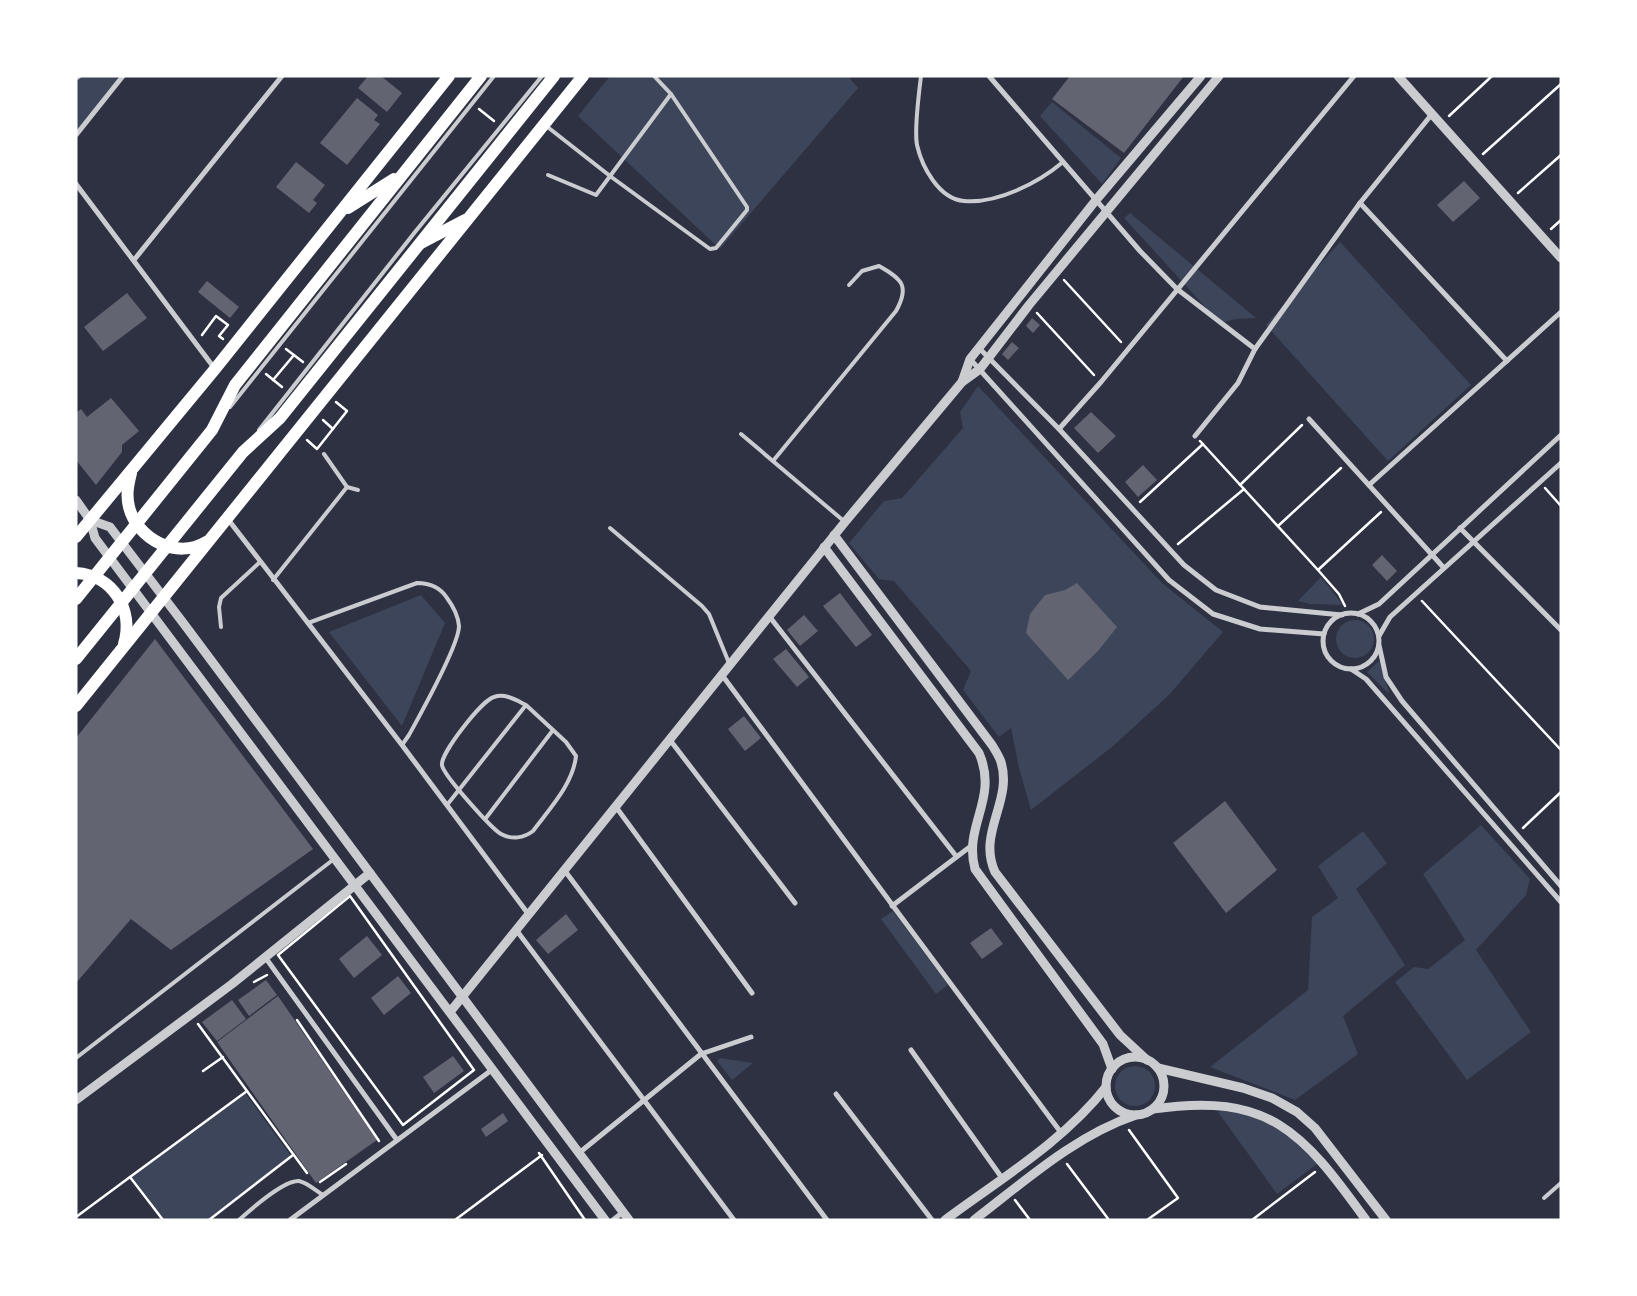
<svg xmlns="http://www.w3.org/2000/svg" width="1637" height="1296" viewBox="0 0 1637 1296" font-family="Ubuntu,sans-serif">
	<rect width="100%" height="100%" fill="#2d3142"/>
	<!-- green -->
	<g fill="#3c4559">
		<polygon points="79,76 123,76 76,135 76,78"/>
		<polygon points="610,76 848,76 858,88 720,249 578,116"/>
		<polygon points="1052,102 1121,158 1102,184 1040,116"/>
		<polygon points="1130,213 1256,318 1236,319 1220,323 1124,218"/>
		<polygon points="1340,242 1471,385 1388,461 1266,325"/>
		<polygon points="978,386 1162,583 1223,632 1169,695 1112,747 1031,810 1019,768 1011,728 999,737 963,690 971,671 894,581 879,579 849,543 884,501 902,498 963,428 960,412"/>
		<polygon points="1321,577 1343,605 1310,604 1298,601"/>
		<polygon points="421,595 445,623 402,726 329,632"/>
		<circle cx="1355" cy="639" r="19"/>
		<polygon points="1379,661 1389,692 1388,693 1367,672"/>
		<polygon points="1481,825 1530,879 1526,895 1476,950 1531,1032 1467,1080 1395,982 1414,967 1428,969 1465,940 1423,874"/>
		<polygon points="1363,831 1387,863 1356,889 1405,965 1343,1016 1358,1054 1295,1100 1210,1067 1308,990 1312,917 1338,898 1318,866"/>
		<polygon points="893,911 948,985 936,994 881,919"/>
		<polygon points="720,1058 753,1063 732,1080 717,1061"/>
		<circle cx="1135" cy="1086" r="20"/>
		<polygon points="245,1093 291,1156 207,1220 164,1220 132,1177"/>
		<polygon points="1224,1110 1262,1118 1294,1140 1317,1164 1277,1194 1218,1112"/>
	</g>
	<!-- building -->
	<g fill="#626471">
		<polygon points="368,76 381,76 402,93 387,112 358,88"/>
		<polygon points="1070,76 1184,76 1124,153 1052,99"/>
		<polygon points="357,98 378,115 374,120 380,124 347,165 320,143"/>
		<polygon points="296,162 325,185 313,200 317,203 309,213 276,187"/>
		<polygon points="1464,181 1480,198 1453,222 1437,205"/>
		<polygon points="207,281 239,307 230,318 198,292"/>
		<polygon points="127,293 147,318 103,351 84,327"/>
		<polygon points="1032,318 1040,325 1033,333 1026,326"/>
		<polygon points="1012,342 1019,348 1008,360 1002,354"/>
		<polygon points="111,398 139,431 122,445 122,452 96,485 76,460 76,413 81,409 87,417"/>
		<polygon points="1091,412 1116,436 1098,453 1074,428"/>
		<polygon points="1143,465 1157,480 1138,497 1125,482"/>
		<polygon points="1382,555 1397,571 1387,581 1372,565"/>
		<polygon points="1077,583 1117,627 1098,651 1068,680 1026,633 1030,614 1045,595 1065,590"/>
		<polygon points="840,593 872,635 856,647 823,606"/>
		<polygon points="804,615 818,631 800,646 787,630"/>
		<polygon points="155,639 313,849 171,950 131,919 76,983 76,738"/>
		<polygon points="786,649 809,677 797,687 773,659"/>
		<polygon points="744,716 761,738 745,751 728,729"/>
		<polygon points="1225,801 1277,870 1226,913 1173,843"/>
		<polygon points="566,914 578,930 548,954 536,940"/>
		<polygon points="991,928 1003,944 982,959 970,943"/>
		<polygon points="367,936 382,955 354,978 339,959"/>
		<polygon points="398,976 411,993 384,1015 371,998"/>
		<polygon points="266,980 277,995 249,1016 238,1000"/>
		<polygon points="278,996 377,1140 316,1183 217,1042"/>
		<polygon points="232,1000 246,1019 217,1041 202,1022"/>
		<polygon points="453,1056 464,1071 434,1093 423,1077"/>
		<polygon points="503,1113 508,1121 486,1137 481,1129"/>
	</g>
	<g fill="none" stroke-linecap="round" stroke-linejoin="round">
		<!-- path -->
		<g stroke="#fff" stroke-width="2.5">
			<polyline points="479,109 494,121"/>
			<polyline points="1449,116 1492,76"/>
			<polyline points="1483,154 1561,84"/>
			<polyline points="1518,193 1561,155"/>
			<polyline points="1551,229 1561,220"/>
			<polyline points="1064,280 1121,342"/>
			<polyline points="1037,313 1094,375"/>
			<polyline points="202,335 216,316 228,325 219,336 223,339"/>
			<polyline points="286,349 303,362"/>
			<polyline points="266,374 282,387"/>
			<polyline points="273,380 294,355"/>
			<polyline points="323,420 333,429"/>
			<polyline points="307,440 317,449 347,411 336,402"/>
			<polyline points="1200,441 1318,570 1339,594 1345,606"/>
			<polyline points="1240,485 1302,425"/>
			<polyline points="1545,488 1561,506"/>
			<polyline points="1140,502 1203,444"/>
			<polyline points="1278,526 1341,468"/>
			<polyline points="1178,544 1244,489"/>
			<polyline points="1318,570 1381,512"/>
			<polyline points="1422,601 1561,750"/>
			<polyline points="1523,828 1561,792"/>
			<polygon points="350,896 474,1070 403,1125 278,955"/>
			<polyline points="254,982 267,975"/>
			<polyline points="297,1020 379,1141"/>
			<polyline points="198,1024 307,1173"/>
			<polyline points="203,1071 223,1057"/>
			<polyline points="1129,1130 1178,1198 1147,1220"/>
			<polyline points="539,1153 585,1220"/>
			<polyline points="1067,1164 1109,1220"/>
			<polyline points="130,1177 247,1091"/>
			<polyline points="320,1182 346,1164"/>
			<polyline points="1015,1200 1030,1220"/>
			<polyline points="76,1217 130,1177 163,1220"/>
			<polyline points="209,1220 293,1155"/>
			<polyline points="455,1220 542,1155"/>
			<polyline points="1252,1220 1315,1172"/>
		</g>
		<!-- service -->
		<g stroke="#caccd0" stroke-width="4">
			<polyline points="654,76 671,94"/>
			<path d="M921,76C919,93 914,129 917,145C922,167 939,199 964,201C997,204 1038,183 1063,162"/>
			<polyline points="545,125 610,176 710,249 716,248 747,210 747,207 671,94 596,195 548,175"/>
			<polyline points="230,407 494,76"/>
			<polyline points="259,430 415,232 542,76"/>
			<polyline points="741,434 845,522"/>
			<path d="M773,461L896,311C910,286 902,279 879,266L862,271L849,285"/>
			<polyline points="347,487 358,490"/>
			<polyline points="610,528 702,606 709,614 729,663"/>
			<polyline points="273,580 347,487 324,454"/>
			<path d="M308,623L417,583C429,583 440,587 447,598C453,606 458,615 459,626C459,645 420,715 409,735L402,745"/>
			<polyline points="221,627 219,607 221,598 260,562"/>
			<path d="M447,805L526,705L566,742L576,756C573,784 550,808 533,831C524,838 512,840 501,834C492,829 443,775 442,765C440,754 482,700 494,697C505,693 516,700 526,705"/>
			<polyline points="486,818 553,730"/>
			<polyline points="76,1058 334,859"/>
			<polyline points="1544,1198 1561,1183"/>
			<path d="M239,1220C250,1210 284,1180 299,1181C308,1183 316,1191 323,1195"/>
		</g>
		<!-- minor -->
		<g stroke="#caccd0" stroke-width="5">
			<polyline points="989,76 1140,251 1177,289 1255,349"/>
			<polyline points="76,78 79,76"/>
			<polyline points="76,135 123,76"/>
			<polyline points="76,184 215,369"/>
			<polyline points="1360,203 1507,361"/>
			<polyline points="134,260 282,76"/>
			<polyline points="979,348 1059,429 1184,565 1216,590 1260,607 1342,615"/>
			<polyline points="970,359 1169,580 1213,614 1260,629 1324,634"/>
			<polyline points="1309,419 1444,568"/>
			<polyline points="1059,429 1101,382 1354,76"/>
			<polyline points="1195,436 1238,383 1255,349 1360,203 1432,114"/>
			<polyline points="1369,485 1561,312"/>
			<polyline points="227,518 402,745 529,915"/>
			<polyline points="1460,528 1561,630"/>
			<circle cx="1351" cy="641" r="28"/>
			<polyline points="1358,614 1379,604 1561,435"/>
			<polyline points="769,616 956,856"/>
			<polyline points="1379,636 1390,617 1561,463"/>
			<polyline points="1379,645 1386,677 1402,701 1561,886"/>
			<polyline points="1351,669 1366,679 1561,902"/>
			<polyline points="722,675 1062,1134"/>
			<polyline points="670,740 795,903"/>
			<polyline points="616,807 752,993"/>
			<polyline points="565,871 827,1220"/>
			<polyline points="892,906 971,846"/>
			<polyline points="517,931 734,1220"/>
			<polyline points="265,957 397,1140"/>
			<polyline points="911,1050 1002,1178"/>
			<polyline points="836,1094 932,1220"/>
			<polyline points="579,1153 701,1054 751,1037"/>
			<polyline points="290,1220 493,1069"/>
			<polyline points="613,1220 623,1212"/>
		</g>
		<!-- tertiary -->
		<g stroke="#caccd0" stroke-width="9">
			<polyline points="1398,76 1561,258"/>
			<polyline points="962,382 970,359 1096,200 1201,76"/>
			<polyline points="76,500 90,520 95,538 605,1220"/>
			<polyline points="90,520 110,527 184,624 629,1220"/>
			<path d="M834,535L992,745C995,750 999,756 1001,762C1013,801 977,833 995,872L1120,1035L1147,1060"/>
			<path d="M824,547L979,753C999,799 963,825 975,869L1103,1044L1112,1069"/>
			<polyline points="450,1012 845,522 962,382 980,369 1029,305 1219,76"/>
			<circle cx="1135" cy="1086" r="29"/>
			<polyline points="1158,1068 1243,1088 1272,1098 1297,1112 1315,1128 1386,1220"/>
			<polyline points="76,1100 232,984 370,873"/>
			<path d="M1153,1109C1269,1092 1302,1131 1366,1220"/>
			<path d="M945,1220C1000,1179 1063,1142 1106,1087"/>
			<path d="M974,1220C1024,1182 1074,1136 1136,1115"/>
		</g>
		<!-- primary -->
		<g stroke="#fff" stroke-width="12">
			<polyline points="348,208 394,179"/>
			<polyline points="421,243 465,220"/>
			<path d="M131,473C128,485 126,495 129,507C137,539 177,560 206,542"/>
			<polyline points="76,537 215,369 449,76"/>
			<path d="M76,573C113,575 134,610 124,644"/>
			<polyline points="76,599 212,430 235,385 481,76"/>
			<polyline points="76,659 243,452 280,418 554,76"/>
			<polyline points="76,706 583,76"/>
		</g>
	</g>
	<!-- border -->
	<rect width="1637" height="1296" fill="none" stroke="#ffffff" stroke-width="155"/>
</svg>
